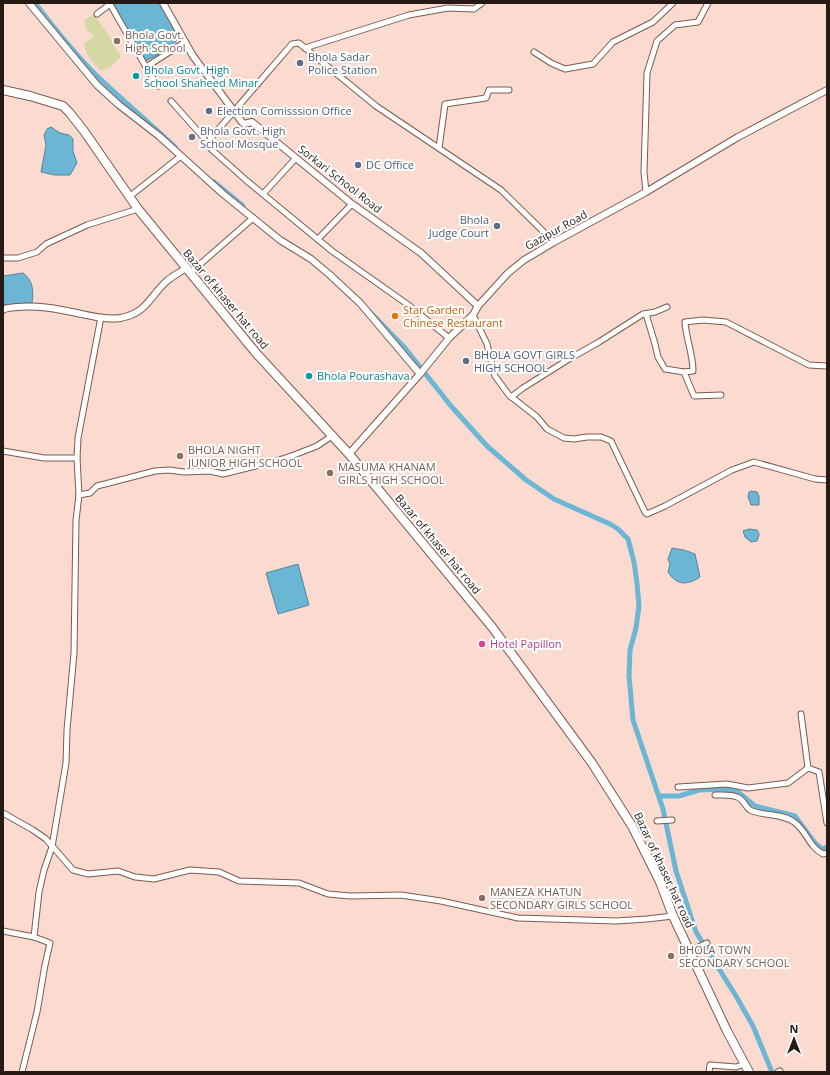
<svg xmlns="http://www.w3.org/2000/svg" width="830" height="1075" viewBox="0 0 830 1075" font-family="'Open Sans',sans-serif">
	<rect width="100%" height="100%" fill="#fbdbd0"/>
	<!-- green -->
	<path fill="#d4d9a4" d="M93,15C105,27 113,43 121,57L111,66L101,71C93,63 86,56 84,44L94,36L86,29L84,20Z"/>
	<!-- water -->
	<g fill="#6bb5d5" stroke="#57869b">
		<path d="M114,3H160C167,14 170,26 180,36C176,45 155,57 145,61L116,9Z"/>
		<polygon points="51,127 60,133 69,135 73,139 73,151 77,163 70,175 55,175 41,172 46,145 44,135 47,129"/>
		<path d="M23,273C33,280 34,292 32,303L3,305V276Z"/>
		<polygon points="751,491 757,492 759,496 759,505 751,505 748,497 749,492"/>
		<path d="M749,529L757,530C760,533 759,537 757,541L751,542L745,537L743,531Z"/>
		<path d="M672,548L684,550L695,554L700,577C687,586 676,585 668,572L670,564L668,559Z"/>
		<polygon points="298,564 309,605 278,614 266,573"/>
	</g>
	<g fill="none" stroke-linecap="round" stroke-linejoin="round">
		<!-- canal -->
		<g stroke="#6bb5d5" stroke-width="5">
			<path d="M35,3C54,28 74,53 96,75C122,100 149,122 175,147"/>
			<polyline points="214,182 243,206"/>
			<polyline points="370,312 405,348 451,406 487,446 526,480 554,499 610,524 618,529 628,539 634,562 637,583 639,606 636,628 630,650 629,676 633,720 663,809 676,871 696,932 736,996 753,1026 772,1072"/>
			<polyline points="659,796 679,796 699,790 723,789 738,792 755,806 795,816 815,843 822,849 827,847"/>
		</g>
		<!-- minor casing -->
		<g stroke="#7c5b4f" stroke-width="7">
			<g id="minor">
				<polyline points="97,14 110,4 146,67 185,42"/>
				<polyline points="305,48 409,15 448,8 474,9 482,3"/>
				<polyline points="534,52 551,63 565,69 593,64 613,42 653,22 673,3"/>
				<polyline points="146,67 158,86"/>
				<polyline points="171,101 204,138"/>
				<polyline points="439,148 445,104 486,98 489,90 509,90"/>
				<polyline points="646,192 644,172 647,73 657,41 675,25 698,22 708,3"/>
				<polyline points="263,194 296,158"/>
				<polyline points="129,197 181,156"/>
				<polyline points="318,239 352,204"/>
				<polyline points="3,258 18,258 37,252 46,244 87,225 138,209"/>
				<polyline points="190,273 253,218"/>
				<polyline points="646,314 655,344 658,357 665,369 684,372 694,396 721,395"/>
				<polyline points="473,315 487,344 495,376 509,395 537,417 547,429 564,438 574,439 587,437 601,437 611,441 645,512 647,514 665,506 732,470 754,462 815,479 827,480"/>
				<polyline points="449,338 407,304 332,251 247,181 211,149 209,143 210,139 292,44 299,43 376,106 501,190 554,242"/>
				<path d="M684,372L693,371C693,354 686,339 685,322L703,320L726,322L809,365L827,366"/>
				<polyline points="511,397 523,388 569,359 599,342 643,314 655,312 667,307"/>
				<polyline points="3,451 44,458 77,458"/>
				<polyline points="79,495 90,493 97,486 105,484 155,471 169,470 184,472 210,471 223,474 276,461 294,455 317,446 332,436"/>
				<polyline points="808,768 819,772 827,823"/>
				<polyline points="678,787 727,784 748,788 788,783 808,768 801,714"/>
				<path d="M715,795C722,795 730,794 737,797C744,799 744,806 750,810C761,816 782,813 794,822C807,831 808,846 823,854L827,853"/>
				<polyline points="3,813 33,830 46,839 73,870 88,874 118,871 135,877 154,879 190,870 219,872 239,881 299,883 328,894 350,896 401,895 441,901 518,918 616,921 647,919 673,916"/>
				<polyline points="657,821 672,820"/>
				<polyline points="3,931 34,937"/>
				<polyline points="690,951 707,943"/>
				<polyline points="22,1072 37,1012 45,965 50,943 34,937 39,892 44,870 52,847 66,763 67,730 74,653 76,520 79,495 77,458 78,438 101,317"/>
				<polyline points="709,1072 710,1065 736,1067 745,1064"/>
				<polyline points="778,1072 780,1071"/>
			</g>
		</g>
		<!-- tertiary casing -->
		<g stroke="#7c5b4f" stroke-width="8">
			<g id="tertiary">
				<polyline points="29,3 97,85 119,105 159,136 222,193 280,240 311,259 330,275 360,303 420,374"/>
				<polyline points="163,3 193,56 242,122 244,124 252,122 352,204 421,253 478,306"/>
				<path d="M3,310C7,307 12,308 17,307C38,305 58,309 77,313C91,316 106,320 120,318C148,313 150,295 168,280C174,275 181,272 186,268"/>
				<polyline points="349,454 420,374 449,338 473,315 478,306 508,273 524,260 554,242 646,192 738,137 827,90"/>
			</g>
		</g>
		<!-- primary casing -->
		<g stroke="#7c5b4f" stroke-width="10">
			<polyline id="primary" points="3,90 30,96 63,106 69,112 84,131 138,209 256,353 349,454 492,627 592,763 632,826 660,882 673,916 727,1031 749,1072"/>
		</g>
		<!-- minor -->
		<use href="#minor" stroke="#fff" stroke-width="5"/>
		<!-- tertiary -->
		<use href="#tertiary" stroke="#fff" stroke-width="6"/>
		<!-- primary -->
		<use href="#primary" stroke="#fff" stroke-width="8"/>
	</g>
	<!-- markers -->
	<g fill="#8d6e63" stroke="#fff" stroke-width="1.5">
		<circle cx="117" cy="41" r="4"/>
		<circle cx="180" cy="456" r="4"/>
		<circle cx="330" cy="473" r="4"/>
		<circle cx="482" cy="898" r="4"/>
		<circle cx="671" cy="956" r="4"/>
	</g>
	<g fill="#5c6f8a" stroke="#fff" stroke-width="1.5">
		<circle cx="300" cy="63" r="4"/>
		<circle cx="209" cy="111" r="4"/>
		<circle cx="358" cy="165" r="4"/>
		<circle cx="497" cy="226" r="4"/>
		<circle cx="466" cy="361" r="4"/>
	</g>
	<g fill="#0f9aa8" stroke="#fff" stroke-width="1.5">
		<circle cx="136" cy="76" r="4"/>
		<circle cx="309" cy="376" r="4"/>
	</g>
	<circle fill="#6b7280" stroke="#fff" stroke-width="1.5" cx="192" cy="137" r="4"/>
	<circle fill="#e8710a" stroke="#fff" stroke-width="1.5" cx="395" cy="316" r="4"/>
	<circle fill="#d1479c" stroke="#fff" stroke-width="1.5" cx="482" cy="644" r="4"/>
	<g text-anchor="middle" stroke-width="4" stroke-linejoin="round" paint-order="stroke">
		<!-- education labels -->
		<g font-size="11" fill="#785e54" stroke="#fff" text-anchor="start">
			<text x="125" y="39">Bhola Govt.<tspan x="125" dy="13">High School</tspan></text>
			<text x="188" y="454">BHOLA NIGHT<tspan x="188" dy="13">JUNIOR HIGH SCHOOL</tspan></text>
			<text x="338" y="471">MASUMA KHANAM<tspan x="338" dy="13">GIRLS HIGH SCHOOL</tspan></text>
			<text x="490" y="896">MANEZA KHATUN<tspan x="490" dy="13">SECONDARY GIRLS SCHOOL</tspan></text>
			<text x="679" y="954">BHOLA TOWN<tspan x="679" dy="13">SECONDARY SCHOOL</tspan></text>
		</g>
		<!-- service labels -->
		<g font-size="11" fill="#4e5e75" stroke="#fff" text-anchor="start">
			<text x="308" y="61">Bhola Sadar<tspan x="308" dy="13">Police Station</tspan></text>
			<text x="217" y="115">Election Comisssion Office</text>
			<text x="366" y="169">DC Office</text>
			<text x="489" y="224" text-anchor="end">Bhola<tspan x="489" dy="13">Judge Court</tspan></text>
			<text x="474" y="359">BHOLA GOVT GIRLS<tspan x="474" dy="13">HIGH SCHOOL</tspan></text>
		</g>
		<!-- culture labels -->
		<g font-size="11" fill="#0d838f" stroke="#fff" text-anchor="start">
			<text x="144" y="74">Bhola Govt. High<tspan x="144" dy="13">School Shaheed Minar</tspan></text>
			<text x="317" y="380">Bhola Pourashava</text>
		</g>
		<!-- worship labels -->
		<g font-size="11" fill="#5b616d" stroke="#fff" text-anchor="start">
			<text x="200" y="135">Bhola Govt. High<tspan x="200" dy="13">School Mosque</tspan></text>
		</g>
		<!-- street labels -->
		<g font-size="11" fill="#271914" stroke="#fff">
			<text transform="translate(340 179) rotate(38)" y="4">Sorkari School Road</text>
			<text transform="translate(556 230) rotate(-29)" y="4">Gazipur Road</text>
			<text transform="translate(226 299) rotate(50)" y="4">Bazar of khaser hat road</text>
			<text transform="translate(438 544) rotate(50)" y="4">Bazar of khaser hat road</text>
			<text transform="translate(664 870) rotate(65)" y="4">Bazar of khaser hat road</text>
		</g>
		<!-- food labels -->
		<g font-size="11" fill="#c56008" stroke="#fff" text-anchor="start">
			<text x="403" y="314">Star Garden<tspan x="403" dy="13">Chinese Restaurant</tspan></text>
		</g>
		<!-- hotel labels -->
		<g font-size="11" fill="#b23c85" stroke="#fff" text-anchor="start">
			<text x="490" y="648">Hotel Papillon</text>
		</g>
	</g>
	<!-- border -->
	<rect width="830" height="1075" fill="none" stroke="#271914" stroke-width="8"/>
	<!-- north arrow -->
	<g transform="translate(794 1039)" stroke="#ffffff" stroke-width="3" paint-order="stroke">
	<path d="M0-3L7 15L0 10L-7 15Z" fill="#271914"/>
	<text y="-6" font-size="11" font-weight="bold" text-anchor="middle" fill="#271914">N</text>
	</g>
</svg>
